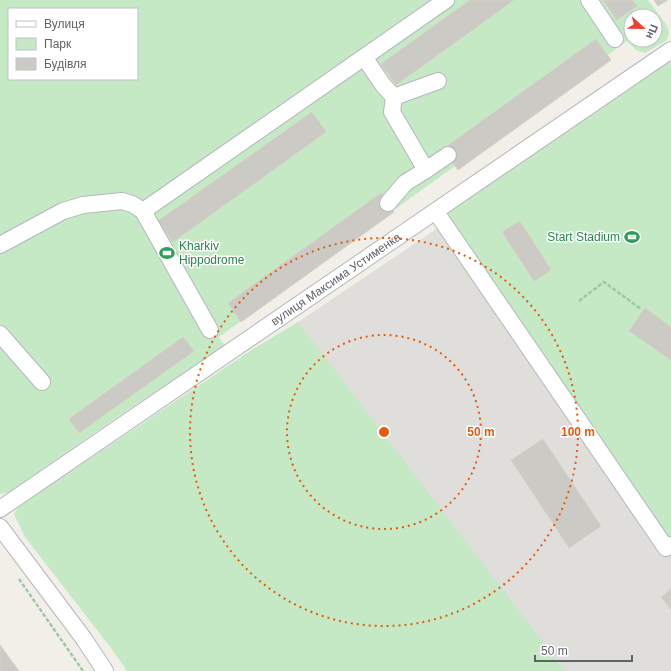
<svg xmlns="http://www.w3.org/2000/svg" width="671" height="671" viewBox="0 0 671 671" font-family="Arial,sans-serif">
	<rect width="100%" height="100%" fill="#f1efe8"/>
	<!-- industrial -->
	<polygon fill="#e0deda" points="438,228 671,554 671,671 495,671 258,349"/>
	<!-- green -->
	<g fill="#c5e8c5" fill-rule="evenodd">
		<path d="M0,0H648L666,24L669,32L667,40L645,53L636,50L627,41L219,337L225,346L120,415L9,492L0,494ZM9,9H137V79H9ZM631,16H655V40H631Z"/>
		<polygon points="671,57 671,537 666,541 440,212"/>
		<polygon points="298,322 565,671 127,671 111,648 25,537 14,514 18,507 250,351"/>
	</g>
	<!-- building -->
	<g fill="#cccac5" stroke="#d6d1c6">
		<polygon points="470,0 514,0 396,85 381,64"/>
		<polygon points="603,0 632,0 637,6 617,20"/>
		<polygon points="654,0 668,0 658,6"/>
		<polygon points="596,39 611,60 458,170 443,149"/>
		<polygon points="312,112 326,132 173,242 158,221"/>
		<polygon points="381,193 394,212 241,322 228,303"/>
		<polygon points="520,221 551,270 534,281 502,232"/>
		<polygon points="645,308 671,327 671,360 629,331"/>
		<polygon points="183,337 194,351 79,433 69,419"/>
		<polygon points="543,439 601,526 569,548 511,460"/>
		<polygon points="671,589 671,610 661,597"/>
		<polygon points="0,645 19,671 0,671"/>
	</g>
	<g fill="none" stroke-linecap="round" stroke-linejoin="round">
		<!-- minor casing -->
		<g stroke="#b5b8bc" stroke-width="18">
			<g id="minor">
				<polyline points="589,0 615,39"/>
				<polyline points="364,57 383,85 394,97 438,81"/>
				<polyline points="394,97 392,112 426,170 448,155"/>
				<polyline points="388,203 405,183 426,170"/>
				<polyline points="143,211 446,0"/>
				<polyline points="436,212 666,548 671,545"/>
				<polyline points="0,245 63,211 83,205 122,201 132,204 143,211 210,330"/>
				<polyline points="0,334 42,382"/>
				<path id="s1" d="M0,509L671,50"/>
				<polyline points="0,527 84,639 105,671"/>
			</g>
		</g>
		<!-- path -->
		<g stroke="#9cc7a9" stroke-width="2.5" stroke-dasharray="4 2" stroke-linecap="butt">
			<polyline points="579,301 604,282 641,309"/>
			<polyline points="19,579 83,671"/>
		</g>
		<!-- minor -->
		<use href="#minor" stroke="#fff" stroke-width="16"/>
	</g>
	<!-- distance rings -->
	<g fill="none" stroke="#e8590c" stroke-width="2" stroke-dasharray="2 4">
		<circle cx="384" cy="432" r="97"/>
		<circle cx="384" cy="432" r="194"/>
	</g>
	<!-- icons -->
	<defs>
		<g id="stadium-bare" transform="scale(1.2)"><path d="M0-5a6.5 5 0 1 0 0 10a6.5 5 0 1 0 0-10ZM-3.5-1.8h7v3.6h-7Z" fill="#2e9e5b" stroke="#fff" stroke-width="2.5" paint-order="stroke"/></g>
	</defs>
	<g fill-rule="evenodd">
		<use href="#stadium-bare" x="632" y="237"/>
		<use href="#stadium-bare" x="167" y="253"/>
	</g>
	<g text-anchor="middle" stroke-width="3" stroke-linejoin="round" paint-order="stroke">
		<!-- leisure labels -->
		<g font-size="12" fill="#27864d" stroke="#fff" text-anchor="end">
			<text x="620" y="241">Start Stadium</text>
			<text x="179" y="250" text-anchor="start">Kharkiv<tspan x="179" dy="14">Hippodrome</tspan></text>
		</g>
		<!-- street labels -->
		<g font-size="12" fill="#5f6368" stroke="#fff">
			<text dy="4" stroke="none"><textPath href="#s1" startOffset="407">вулиця Максима Устименка</textPath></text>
		</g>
	</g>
	<circle cx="384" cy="432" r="6" fill="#e8590c" stroke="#fff" stroke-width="2"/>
	<g font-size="12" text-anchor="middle" font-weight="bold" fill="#e8590c" stroke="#fff" stroke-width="3" stroke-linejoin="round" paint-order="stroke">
		<text x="481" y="436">50 m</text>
		<text x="578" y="436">100 m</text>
	</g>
	<!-- legend -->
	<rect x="8" y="8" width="130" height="72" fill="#ffffff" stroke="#bfc1c3"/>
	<rect x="16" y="21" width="20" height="6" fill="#ffffff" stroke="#bfc1c3"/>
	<text x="44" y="28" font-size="12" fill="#5f6368">Вулиця</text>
	<rect x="16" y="38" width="20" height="12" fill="#c5e8c5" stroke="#bfc1c3"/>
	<text x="44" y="48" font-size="12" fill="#5f6368">Парк</text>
	<rect x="16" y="58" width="20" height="12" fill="#cccac5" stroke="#bfc1c3"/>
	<text x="44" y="68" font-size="12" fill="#5f6368">Будівля</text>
	<!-- north arrow -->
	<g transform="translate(643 28) rotate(112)"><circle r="19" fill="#ffffff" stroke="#bfc1c3"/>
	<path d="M0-3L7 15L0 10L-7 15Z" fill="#ea4335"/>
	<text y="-6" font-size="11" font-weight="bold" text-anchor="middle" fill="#5f6368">Пн</text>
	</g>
	<!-- scale -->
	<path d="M535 655v6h97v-6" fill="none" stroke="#5f6368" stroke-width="2"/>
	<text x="541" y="655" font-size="12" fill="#5f6368" stroke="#ffffff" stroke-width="3" paint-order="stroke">50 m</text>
</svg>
